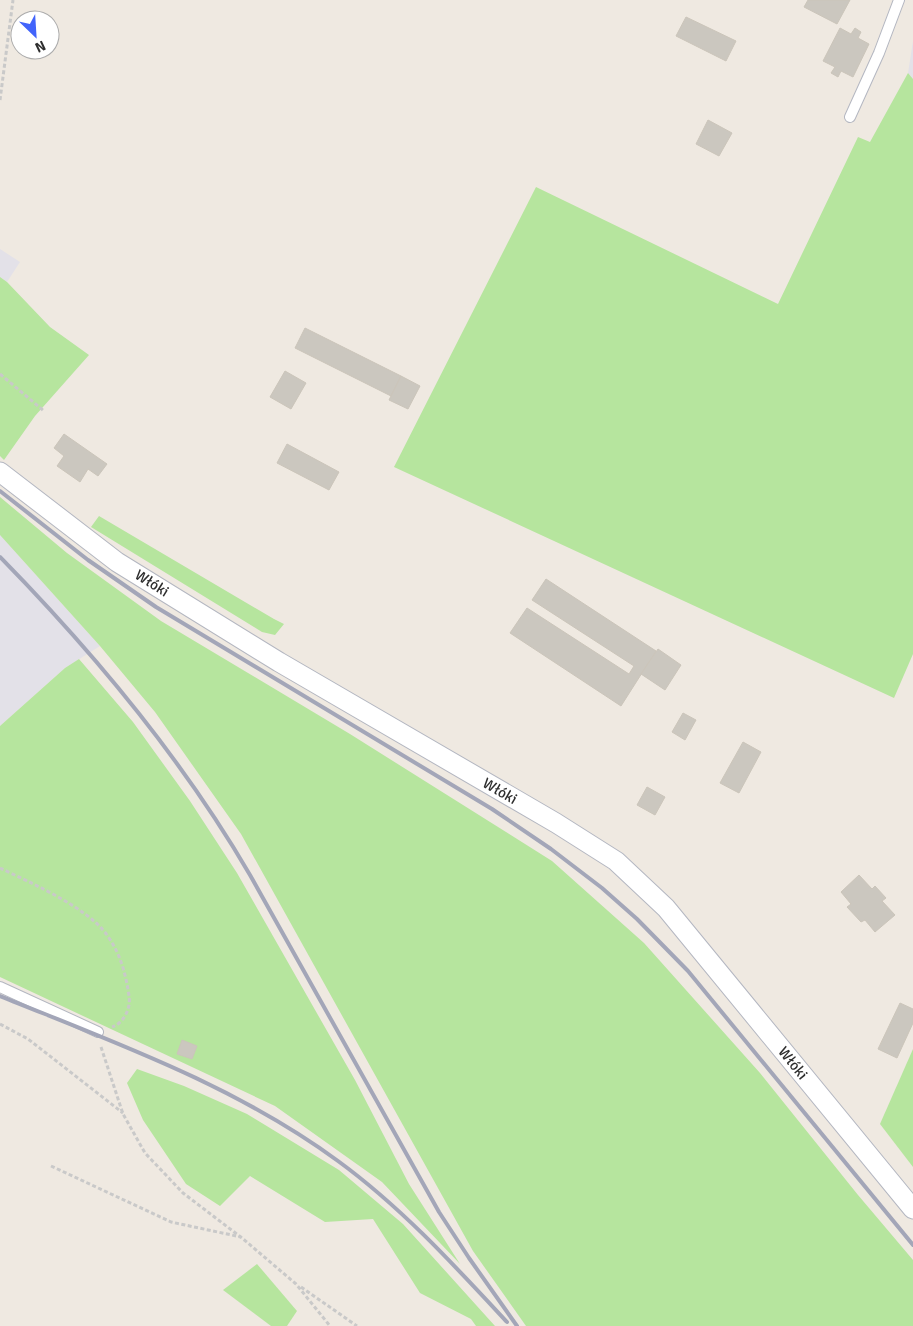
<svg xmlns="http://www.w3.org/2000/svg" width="913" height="1326" viewBox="0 0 913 1326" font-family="Signika,sans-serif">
	<rect width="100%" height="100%" fill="#efe9e1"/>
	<!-- industrial -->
	<g fill="#e3e1e8">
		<polygon points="913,41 913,79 908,73"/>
		<polygon points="0,249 20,262 7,282 0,277"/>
		<polygon points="0,535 100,646 65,668 0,726"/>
	</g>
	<!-- green -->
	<g fill="#b6e59e">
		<polygon points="908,73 913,79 913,654 894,698 394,467 536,187 778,304 858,137 870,142"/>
		<polygon points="0,277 7,282 50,327 89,355 35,416 4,460 0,456"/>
		<polygon points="0,497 67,553 161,621 350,734 552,861 644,943 760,1073 858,1195 913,1260 913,1326 526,1326 473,1251 241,834 155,712 100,646 0,535"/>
		<polygon points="99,516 274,619 284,624 275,635 262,632 91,527"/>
		<polygon points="79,659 133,722 190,801 237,873 355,1080 409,1184 460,1264 382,1182 275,1106 0,977 0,726 65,668"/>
		<polygon points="913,1049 913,1167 880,1124"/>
		<polygon points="137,1069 184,1086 247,1114 339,1170 403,1224 495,1326 476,1326 471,1319 420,1293 373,1219 325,1222 250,1176 220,1206 186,1184 143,1120 127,1083"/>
		<polygon points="257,1264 297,1311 287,1326 271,1326 223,1290"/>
	</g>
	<!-- building -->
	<g fill="#cbc7bf" stroke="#cbc5ba">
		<polygon points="808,0 850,0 837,24 804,7"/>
		<polygon points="686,17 736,41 726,61 676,36"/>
		<polygon points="840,28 851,34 855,28 861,32 858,38 869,44 853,77 841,71 838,77 831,73 835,67 823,61"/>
		<polygon points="708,120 732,133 719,156 696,144"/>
		<polygon points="305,328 401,376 391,396 295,348"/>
		<polygon points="285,371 306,383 291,409 270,397"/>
		<polygon points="401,376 420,386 408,409 389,400"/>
		<polygon points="64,434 107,464 98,476 88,469 80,482 57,466 64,456 54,448"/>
		<polygon points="287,444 339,472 329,490 277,463"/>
		<polygon points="546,579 656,651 621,706 510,633 527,608 629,674 634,666 532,600"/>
		<polygon points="658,649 681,665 665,690 641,674"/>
		<polygon points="683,713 696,720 685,740 672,732"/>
		<polygon points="743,742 761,752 739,793 720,783"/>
		<polygon points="647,787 665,797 655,815 637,805"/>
		<polygon points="859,875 872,889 875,886 886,898 882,901 895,915 875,932 865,920 861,922 847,907 851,904 841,892"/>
		<polygon points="900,1003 913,1009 913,1023 897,1058 878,1049"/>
		<polygon points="182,1040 197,1046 192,1059 177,1054"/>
	</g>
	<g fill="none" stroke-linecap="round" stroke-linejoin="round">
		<!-- lane casing -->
		<g stroke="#b4b7c1" stroke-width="12">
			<g id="lane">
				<polyline points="850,117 879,53 899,0"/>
				<polyline points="0,987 98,1032"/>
			</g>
		</g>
		<!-- street casing -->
		<g stroke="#b4b7c1" stroke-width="21">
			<polyline id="street" points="0,472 117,562 279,662 556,823 616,861 666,908 913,1209"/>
		</g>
		<!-- path -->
		<g stroke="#c9c9c9" stroke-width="3" stroke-dasharray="4 2.5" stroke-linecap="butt">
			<polyline points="0,100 13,0"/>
			<polyline points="0,374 44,411"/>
			<path d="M0,868C31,883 87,907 107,935C120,953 126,974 129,996C131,1008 124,1023 112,1027"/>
			<polyline points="0,1024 28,1039 123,1113"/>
			<polyline points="101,1047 123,1114 145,1153 183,1193 242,1238 296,1284 330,1326"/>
			<polyline points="51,1166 171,1222 241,1237"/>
			<polyline points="301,1287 357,1326"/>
		</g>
		<!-- lane -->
		<use href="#lane" stroke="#fff" stroke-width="10"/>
		<!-- street -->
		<use href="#street" stroke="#fff" stroke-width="19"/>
		<!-- rail -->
		<g stroke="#a3a6b8" stroke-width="4">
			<polyline points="0,491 88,560 156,607 492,809 551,849 602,888 637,919 688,971 913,1245"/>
			<path d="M0,557C94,653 182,758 250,875L439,1212L469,1258L517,1326"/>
			<path d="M0,996C116,1043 236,1086 338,1161C401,1207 454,1265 507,1322"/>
		</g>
	</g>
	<g text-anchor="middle" stroke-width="5" stroke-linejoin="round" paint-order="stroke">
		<!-- street labels -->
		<g font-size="15" fill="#2e2e2e" stroke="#fff">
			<text transform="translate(152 583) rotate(32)" y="5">Włóki</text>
			<text transform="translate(500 791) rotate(30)" y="5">Włóki</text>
			<text transform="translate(793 1063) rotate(51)" y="5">Włóki</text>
		</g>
	</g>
	<!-- north arrow -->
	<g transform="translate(35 35) rotate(155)"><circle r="24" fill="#ffffff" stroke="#ababab"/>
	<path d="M0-4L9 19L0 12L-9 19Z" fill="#4264fb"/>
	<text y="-8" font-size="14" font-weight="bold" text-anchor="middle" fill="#2e2e2e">N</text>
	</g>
</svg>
